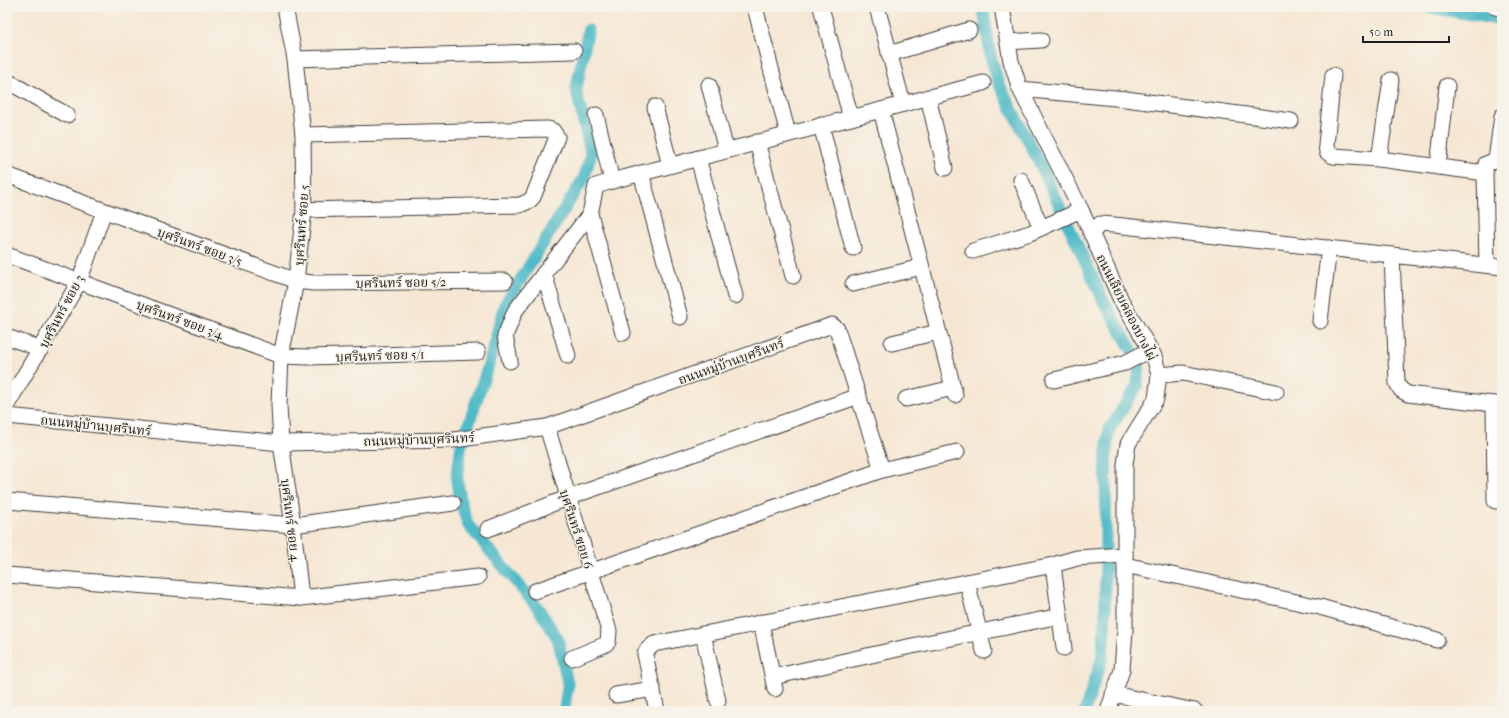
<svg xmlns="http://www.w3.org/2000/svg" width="1509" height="718" viewBox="0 0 1509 718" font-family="'IM FELL French Canon','Noto Serif Thai',serif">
	<rect width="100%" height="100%" fill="#f7f3e8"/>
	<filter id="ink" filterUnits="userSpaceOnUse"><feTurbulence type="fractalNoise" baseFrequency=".025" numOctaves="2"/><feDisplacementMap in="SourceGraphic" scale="8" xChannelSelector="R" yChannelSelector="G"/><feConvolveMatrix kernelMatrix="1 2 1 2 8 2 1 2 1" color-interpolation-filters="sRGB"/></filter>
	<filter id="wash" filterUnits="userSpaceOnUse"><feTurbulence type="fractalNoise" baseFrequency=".012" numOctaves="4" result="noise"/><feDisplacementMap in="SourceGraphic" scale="16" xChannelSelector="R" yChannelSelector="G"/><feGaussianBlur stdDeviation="0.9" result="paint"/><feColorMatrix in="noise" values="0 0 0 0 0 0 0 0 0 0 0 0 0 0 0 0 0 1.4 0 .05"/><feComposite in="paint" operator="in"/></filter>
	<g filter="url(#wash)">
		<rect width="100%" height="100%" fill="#f6e7d4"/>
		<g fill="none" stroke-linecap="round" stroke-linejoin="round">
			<!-- canal -->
			<g stroke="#4dbac7" stroke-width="12">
				<polyline points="983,7 991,59 999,84 1039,162 1104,302 1136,357 1139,370 1137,386 1109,430 1106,456 1105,622 1102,658 1085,711"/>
				<polyline points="1428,7 1502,20"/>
				<polyline points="564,711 568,685 558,639 538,608 468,525 461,504 457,478 461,447 490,360 504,306 584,178 591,154 576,90 588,30"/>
			</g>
		</g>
	</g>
	<g filter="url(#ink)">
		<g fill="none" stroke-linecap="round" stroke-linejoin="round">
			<!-- minor casing -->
			<g stroke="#3d3a38" stroke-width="17">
				<g id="minor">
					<polyline points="285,7 295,59 303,135 304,210 296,281 281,356 279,405 281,443 293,525 301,598"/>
					<polyline points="755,7 788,134"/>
					<polyline points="821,7 851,118"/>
					<polyline points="877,7 903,104"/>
					<polyline points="1002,7 1011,61 1020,89 1081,210 1121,300 1154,356 1159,375 1156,399 1128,444 1125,464 1125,630 1122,670 1108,711"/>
					<polyline points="1495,7 1502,8"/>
					<polyline points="1008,42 1041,40"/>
					<polyline points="889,54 969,30"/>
					<polyline points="295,59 574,51"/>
					<polyline points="1333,75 1326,145 1327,152 1333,156 1379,159 1485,173"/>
					<polyline points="7,81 67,115"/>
					<polyline points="709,85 726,150"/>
					<polyline points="1020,89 1126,99 1291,121"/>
					<polyline points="928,97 945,168"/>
					<polyline points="655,107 670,165"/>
					<polyline points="881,110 955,395"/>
					<polyline points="596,115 612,181 983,83"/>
					<polyline points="821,125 853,248"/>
					<polyline points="303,135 548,129 553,131 557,137 533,197 529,201 520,205 304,210"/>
					<polyline points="757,142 793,276"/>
					<polyline points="698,158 735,296"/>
					<polyline points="1379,159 1391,80"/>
					<polyline points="1496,160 1502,116"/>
					<polyline points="1438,167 1447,86"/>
					<polyline points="641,173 680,317"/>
					<polyline points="7,175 296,281 313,283 505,281"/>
					<polyline points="1021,180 1041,228"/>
					<polyline points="590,214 623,333"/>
					<polyline points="1091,234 1100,224 1114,225 1502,267"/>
					<polyline points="973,251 1030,233 1081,210"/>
					<polyline points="7,255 281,356 309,357 478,352"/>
					<polyline points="1392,255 1397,383 1401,390 1408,394 1502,405"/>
					<polyline points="1487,265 1485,173 1486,164 1496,160 1502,161"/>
					<polyline points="544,273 568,356"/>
					<polyline points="853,284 921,267"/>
					<polyline points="1320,321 1329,248"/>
					<polyline points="7,337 41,349"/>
					<polyline points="892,343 938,332"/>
					<polyline points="510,361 505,336 515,311 590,214 596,186 612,181"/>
					<polyline points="1159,375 1183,373 1276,392"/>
					<polyline points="1054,380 1125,363 1150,350"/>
					<polyline points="906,399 953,388"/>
					<polyline points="1494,404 1495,501"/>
					<polyline points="7,405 79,282 104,211"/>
					<polyline points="7,416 281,443 454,440 547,427 832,325 837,329 882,470"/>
					<polyline points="547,427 609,631 608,642 604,645 572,658"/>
					<polyline points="7,501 293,525 453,503"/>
					<polyline points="488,529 567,498 859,396"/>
					<polyline points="1053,565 1064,648"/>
					<polyline points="1125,565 1320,607 1437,640"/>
					<polyline points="7,575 301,598 478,577"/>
					<polyline points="967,582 984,651"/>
					<polyline points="535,591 882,470 957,452"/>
					<polyline points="761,622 775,689"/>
					<polyline points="703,634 718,701"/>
					<polyline points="773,677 907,647 1060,616"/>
					<polyline points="1113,694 1195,711"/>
					<polyline points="616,695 653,689"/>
					<polyline points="656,706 645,654 647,650 654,644 1053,565 1077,558 1125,555"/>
				</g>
			</g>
			<!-- minor -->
			<use href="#minor" stroke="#fff" stroke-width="15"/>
		</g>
	</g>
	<g text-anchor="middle" stroke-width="3" stroke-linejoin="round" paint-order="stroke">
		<!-- street labels -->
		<g font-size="13" fill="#1c1c1c" stroke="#f7f3e8">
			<text transform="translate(301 225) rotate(-86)" y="5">บุศรินทร์ ซอย 5</text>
			<text transform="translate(200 246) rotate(20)" y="5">บุศรินทร์ ซอย 3/5</text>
			<text transform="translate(401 282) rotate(-1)" y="5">บุศรินทร์ ซอย 5/2</text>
			<text transform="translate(1127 307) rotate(63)" y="5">ถนนเลียบคลองบางไผ่</text>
			<text transform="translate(61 311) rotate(-62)" y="5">บุศรินทร์ ซอย 3</text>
			<text transform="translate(180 319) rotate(20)" y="5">บุศรินทร์ ซอย 3/4</text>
			<text transform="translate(380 355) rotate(-2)" y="5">บุศรินทร์ ซอย 5/1</text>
			<text transform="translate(731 361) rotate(-20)" y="5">ถนนหมู่บ้านบุศรินทร์</text>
			<text transform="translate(96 425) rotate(6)" y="5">ถนนหมู่บ้านบุศรินทร์</text>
			<text transform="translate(419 439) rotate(-2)" y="5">ถนนหมู่บ้านบุศรินทร์</text>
			<text transform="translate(291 520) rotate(83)" y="5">บุศรินทร์ ซอย 4</text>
			<text transform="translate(577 529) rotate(72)" y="5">บุศรินทร์ ซอย 6</text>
		</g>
	</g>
	<!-- margin -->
	<rect width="1509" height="718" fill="none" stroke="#f7f3e8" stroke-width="24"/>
	<!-- scale -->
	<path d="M1363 36v6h86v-6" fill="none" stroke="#1c1c1c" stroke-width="2"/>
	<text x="1369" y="36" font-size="12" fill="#1c1c1c" stroke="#f7f3e8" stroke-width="3" paint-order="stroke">50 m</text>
</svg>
